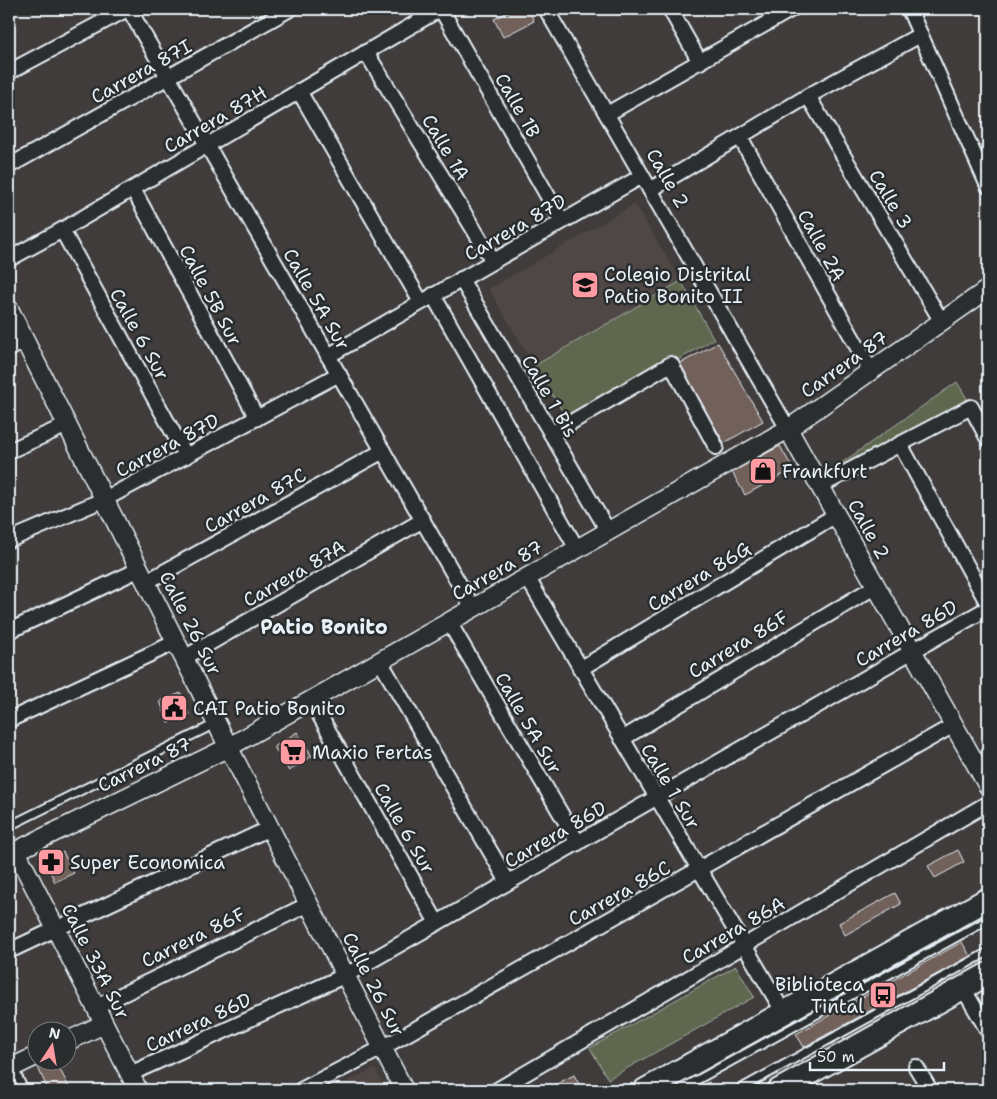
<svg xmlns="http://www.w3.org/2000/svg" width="997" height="1099" viewBox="0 0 997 1099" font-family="'Shantell Sans',sans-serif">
	<rect width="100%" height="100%" fill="#403c3b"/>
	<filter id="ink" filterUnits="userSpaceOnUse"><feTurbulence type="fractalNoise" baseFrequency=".02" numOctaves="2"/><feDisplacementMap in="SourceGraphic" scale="10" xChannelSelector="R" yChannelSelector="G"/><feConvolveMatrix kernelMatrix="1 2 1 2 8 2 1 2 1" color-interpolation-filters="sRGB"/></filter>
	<g filter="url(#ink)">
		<!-- built -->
		<g fill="#4f4744">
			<polygon points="635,204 681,281 534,366 489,289"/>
			<polygon points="375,1068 386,1090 330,1090"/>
		</g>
		<!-- green -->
		<g fill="#5e684f" stroke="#a3aca4">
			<polygon points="681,281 714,339 570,423 534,366"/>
			<polygon points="957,382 969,402 830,471"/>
			<polygon points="736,966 754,997 608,1079 590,1048"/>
		</g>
		<!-- building -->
		<g fill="#72605a" stroke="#e8f1f8">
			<polygon points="514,9 528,9 534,21 503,37 494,19"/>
			<polygon points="718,343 763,421 724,443 679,364"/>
			<polygon points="780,446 793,469 745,495 732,472"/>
			<polygon points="181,693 189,715 168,723 160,701"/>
			<polygon points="297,732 312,756 289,771 274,747"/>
			<polygon points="958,850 964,862 935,878 928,866"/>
			<polygon points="63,852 74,873 55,882 45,861"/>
			<polygon points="895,893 901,904 845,935 839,923"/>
			<polygon points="962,942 970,956 804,1047 796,1034"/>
			<polygon points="39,1062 56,1062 70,1089 48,1090 36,1063"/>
			<polygon points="574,1075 580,1086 572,1090 545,1090"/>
			<polygon points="709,1082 713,1090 694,1090"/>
		</g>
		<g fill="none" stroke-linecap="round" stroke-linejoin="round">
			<!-- service casing -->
			<g stroke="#e8f1f8" stroke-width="11">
				<g id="service">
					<polyline points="9,826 217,723"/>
					<polyline points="679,1090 988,920"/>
					<polyline points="738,1090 988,952"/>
				</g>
			</g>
			<!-- minor casing -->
			<g stroke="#e8f1f8" stroke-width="18">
				<g id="minor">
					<polyline points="129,9 473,608"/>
					<polyline points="441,9 562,221"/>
					<polyline points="546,9 788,429"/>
					<polyline points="670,9 700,62"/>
					<polyline points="909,9 988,186"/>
					<polyline points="366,52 493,261"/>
					<polyline points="9,72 127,9"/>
					<polyline points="299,91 421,302"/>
					<polyline points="808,96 942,322"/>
					<polyline points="607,114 792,9"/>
					<polyline points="740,137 871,371"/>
					<polyline points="9,166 290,9"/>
					<polyline points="133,189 257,418"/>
					<polyline points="650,190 808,96 920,35"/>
					<polyline points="62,230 186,456"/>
					<polyline points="9,259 62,230 440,9"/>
					<polyline points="461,279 608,531"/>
					<polyline points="433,295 577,549"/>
					<polyline points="9,349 25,341"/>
					<polyline points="328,356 642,176"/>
					<polyline points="551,434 671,364 716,447"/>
					<polyline points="900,444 988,604"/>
					<polyline points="9,451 67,425"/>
					<polyline points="820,486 971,407 988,439"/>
					<polyline points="9,540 105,499 339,374"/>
					<polyline points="527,577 784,1013"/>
					<polyline points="146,582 383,451"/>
					<polyline points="449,622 578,843"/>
					<polyline points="9,631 140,569"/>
					<polyline points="184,658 423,520"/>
					<polyline points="380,661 508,882"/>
					<polyline points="580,669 836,515"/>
					<polyline points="311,700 437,923"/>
					<polyline points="9,720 176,642"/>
					<polyline points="622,739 876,586"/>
					<polyline points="9,951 270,828"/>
					<polyline points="963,988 988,1031"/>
					<polyline points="96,1007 309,904"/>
					<polyline points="916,1067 930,1090"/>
					<polyline points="10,1068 20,1090"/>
					<polyline points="130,1074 346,975 988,608"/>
					<polyline points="301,1090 382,1048 954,725"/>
					<polyline points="497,1090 988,803"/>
				</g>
			</g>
			<!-- tertiary casing -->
			<g stroke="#e8f1f8" stroke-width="21">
				<g id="tertiary">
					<polyline points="9,309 232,754 404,1090"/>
					<polyline points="788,429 988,786"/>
					<polyline points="68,1041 104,1024"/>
					<polyline points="9,1069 38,1055"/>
					<polyline points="138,1090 16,851 229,747 788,429 988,289"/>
				</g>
			</g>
			<!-- primary casing -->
			<g stroke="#e8f1f8" stroke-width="26">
				<g id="primary">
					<polyline points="645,1090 988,899"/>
					<polyline points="779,1090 988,974"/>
				</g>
			</g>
			<!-- service -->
			<use href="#service" stroke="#2a2d2e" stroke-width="7"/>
			<!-- minor -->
			<use href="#minor" stroke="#2a2d2e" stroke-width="14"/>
			<!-- tertiary -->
			<use href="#tertiary" stroke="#2a2d2e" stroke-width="18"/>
			<!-- primary -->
			<use href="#primary" stroke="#2a2d2e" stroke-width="22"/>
		</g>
	</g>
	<!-- icons -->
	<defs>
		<g id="school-square" transform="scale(1.4375)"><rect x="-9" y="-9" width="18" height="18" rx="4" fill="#ff9aa2" stroke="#2a2d2e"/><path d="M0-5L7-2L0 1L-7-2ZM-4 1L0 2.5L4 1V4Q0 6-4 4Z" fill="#111"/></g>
		<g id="shop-square" transform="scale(1.4375)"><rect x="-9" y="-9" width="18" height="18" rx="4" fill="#ff9aa2" stroke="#2a2d2e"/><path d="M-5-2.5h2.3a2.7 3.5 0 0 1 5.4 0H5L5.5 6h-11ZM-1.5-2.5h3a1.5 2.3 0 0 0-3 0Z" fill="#111"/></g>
		<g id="civic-square" transform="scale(1.4375)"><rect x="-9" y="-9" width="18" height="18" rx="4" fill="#ff9aa2" stroke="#2a2d2e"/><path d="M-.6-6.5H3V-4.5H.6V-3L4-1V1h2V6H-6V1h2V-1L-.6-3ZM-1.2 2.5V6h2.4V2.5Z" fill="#111"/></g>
		<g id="supermarket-square" transform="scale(1.4375)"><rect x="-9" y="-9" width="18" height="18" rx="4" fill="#ff9aa2" stroke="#2a2d2e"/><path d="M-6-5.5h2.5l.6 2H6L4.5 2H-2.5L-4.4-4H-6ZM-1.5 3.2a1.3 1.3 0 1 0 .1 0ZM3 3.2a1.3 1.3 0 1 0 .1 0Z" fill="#111"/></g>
		<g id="pharmacy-square" transform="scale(1.4375)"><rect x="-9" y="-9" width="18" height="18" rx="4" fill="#ff9aa2" stroke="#2a2d2e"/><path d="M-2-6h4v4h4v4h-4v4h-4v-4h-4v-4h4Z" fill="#111"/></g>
		<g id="bus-square" transform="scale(1.4375)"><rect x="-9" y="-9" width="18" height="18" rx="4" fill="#ff9aa2" stroke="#2a2d2e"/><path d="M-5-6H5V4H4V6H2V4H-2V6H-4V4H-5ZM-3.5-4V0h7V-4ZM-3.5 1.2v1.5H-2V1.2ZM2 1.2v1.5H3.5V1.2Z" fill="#111"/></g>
	</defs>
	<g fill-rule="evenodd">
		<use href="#school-square" x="585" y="285"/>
		<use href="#shop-square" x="763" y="471"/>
		<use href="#civic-square" x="174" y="708"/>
		<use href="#supermarket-square" x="293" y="752"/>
		<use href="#pharmacy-square" x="51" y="862"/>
		<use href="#bus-square" x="883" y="995"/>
	</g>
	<g text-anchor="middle" stroke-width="5" stroke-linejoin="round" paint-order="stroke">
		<!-- street labels -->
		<g font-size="19" fill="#e8f1f8" stroke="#2a2d2e">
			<text transform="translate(141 71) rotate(-29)" y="7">Carrera 87I</text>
			<text transform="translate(518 105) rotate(60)" y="7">Calle 1B</text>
			<text transform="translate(215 119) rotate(-30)" y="7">Carrera 87H</text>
			<text transform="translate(446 147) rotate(59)" y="7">Calle 1A</text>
			<text transform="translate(668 178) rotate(60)" y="7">Calle 2</text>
			<text transform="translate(891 199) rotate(59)" y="7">Calle 3</text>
			<text transform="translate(515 227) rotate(-30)" y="7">Carrera 87D</text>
			<text transform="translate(822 245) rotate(61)" y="7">Calle 2A</text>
			<text transform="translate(211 295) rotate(62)" y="7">Calle 5B Sur</text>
			<text transform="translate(317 299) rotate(60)" y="7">Calle 5A Sur</text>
			<text transform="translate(140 334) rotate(61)" y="7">Calle 6 Sur</text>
			<text transform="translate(844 364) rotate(-35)" y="7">Carrera 87</text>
			<text transform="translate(550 396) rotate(60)" y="7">Calle 1 Bis</text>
			<text transform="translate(167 445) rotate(-28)" y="7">Carrera 87D</text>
			<text transform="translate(255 500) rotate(-29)" y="7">Carrera 87C</text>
			<text transform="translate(869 529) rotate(61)" y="7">Calle 2</text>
			<text transform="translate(497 570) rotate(-30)" y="7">Carrera 87</text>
			<text transform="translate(294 573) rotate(-30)" y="7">Carrera 87A</text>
			<text transform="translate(699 576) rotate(-31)" y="7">Carrera 86G</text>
			<text transform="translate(191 623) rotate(63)" y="7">Calle 26 Sur</text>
			<text transform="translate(906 633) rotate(-30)" y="7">Carrera 86D</text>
			<text transform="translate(738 644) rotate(-31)" y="7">Carrera 86F</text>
			<text transform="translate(529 723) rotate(60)" y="7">Calle 5A Sur</text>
			<text transform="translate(144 764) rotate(-26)" y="7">Carrera 87</text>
			<text transform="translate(671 786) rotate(59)" y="7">Calle 1 Sur</text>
			<text transform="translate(405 828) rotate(60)" y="7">Calle 6 Sur</text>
			<text transform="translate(555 834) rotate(-30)" y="7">Carrera 86D</text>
			<text transform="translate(619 893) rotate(-29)" y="7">Carrera 86C</text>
			<text transform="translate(733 930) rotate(-30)" y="7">Carrera 86A</text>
			<text transform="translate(193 937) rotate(-26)" y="7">Carrera 86F</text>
			<text transform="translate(96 961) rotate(63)" y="7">Calle 33A Sur</text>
			<text transform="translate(374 984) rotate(63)" y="7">Calle 26 Sur</text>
			<text transform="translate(198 1022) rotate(-25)" y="7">Carrera 86D</text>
		</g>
		<!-- poi labels -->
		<g font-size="19" fill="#e8f1f8" stroke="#2a2d2e" text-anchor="start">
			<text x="604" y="281">Colegio Distrital<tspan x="604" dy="22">Patio Bonito II</tspan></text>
			<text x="782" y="478">Frankfurt</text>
			<text x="193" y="715">CAI Patio Bonito</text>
			<text x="312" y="759">Maxio Fertas</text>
			<text x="70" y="869">Super Economica</text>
			<text x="864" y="991" text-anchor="end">Biblioteca<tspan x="864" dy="22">Tintal</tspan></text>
		</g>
		<!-- neighbourhood labels -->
		<g font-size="20" font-weight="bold" fill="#e8f1f8" stroke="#2a2d2e">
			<text x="324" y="634">Patio Bonito</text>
		</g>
	</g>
	<!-- margin -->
	<rect width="997" height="1099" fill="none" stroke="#2a2d2e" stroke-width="30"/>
	<rect x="15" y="15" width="967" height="1069" fill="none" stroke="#e8f1f8" stroke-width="2" filter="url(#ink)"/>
	<!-- north arrow -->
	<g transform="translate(52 1046) rotate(12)"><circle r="24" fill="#2a2d2e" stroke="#767b7f"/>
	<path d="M0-4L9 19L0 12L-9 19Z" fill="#ff9aa2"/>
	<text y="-8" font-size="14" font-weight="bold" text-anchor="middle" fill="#e8f1f8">N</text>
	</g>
	<!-- scale -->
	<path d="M810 1062v8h134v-8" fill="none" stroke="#e8f1f8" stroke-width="2.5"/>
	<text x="817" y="1062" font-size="15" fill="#e8f1f8" stroke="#2a2d2e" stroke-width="4" paint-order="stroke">50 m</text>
</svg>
